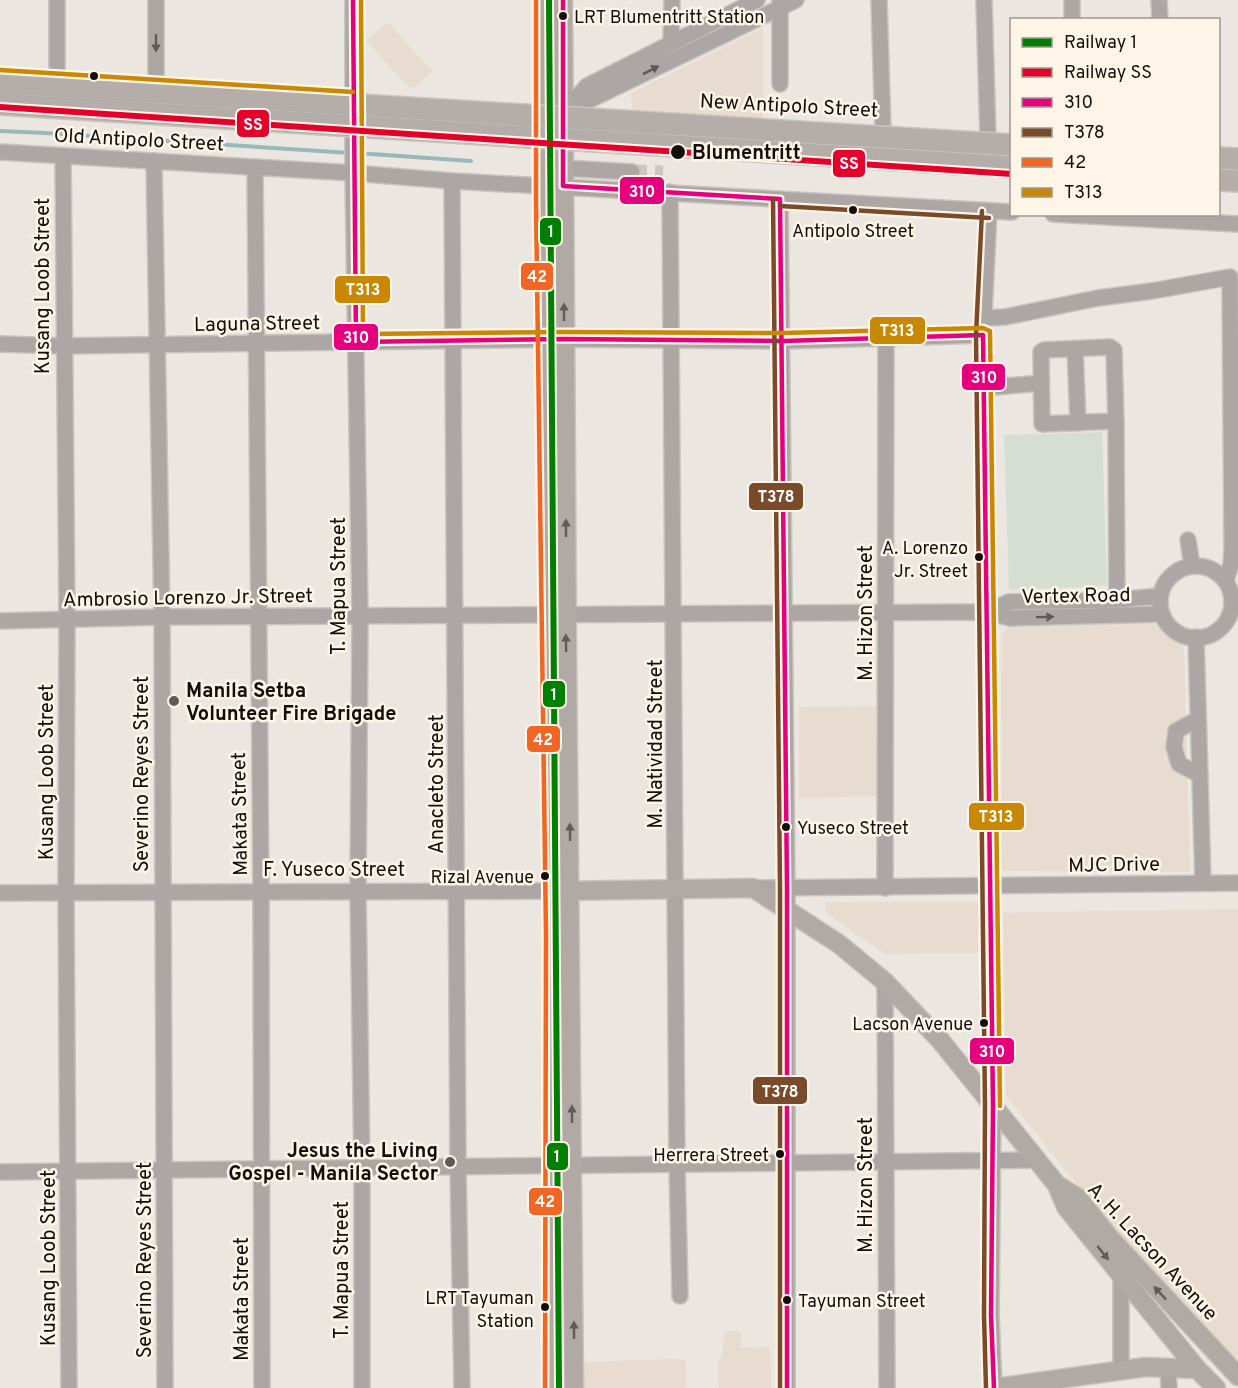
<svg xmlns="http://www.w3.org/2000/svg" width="1238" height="1388" viewBox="0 0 1238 1388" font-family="Overpass,sans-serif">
	<rect width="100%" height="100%" fill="#ece6e0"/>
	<!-- built -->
	<g fill="#e8dcd0">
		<polygon points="387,22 433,71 412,90 366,41"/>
		<polygon points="763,28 763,119 633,110 631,93"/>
		<polygon points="1024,621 1148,622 1162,627 1181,644 1184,652 1190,872 1002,871 1001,636 1009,626"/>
		<polygon points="882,706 883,796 799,798 799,707"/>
		<polygon points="825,902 981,902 982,953 885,954 825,912"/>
		<polygon points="1238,909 1238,1356 1231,1357 1113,1231 1006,1095 1003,913"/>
		<polygon points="725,1331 741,1331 741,1348 770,1347 771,1388 719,1388 718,1362 722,1355"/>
		<polygon points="685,1359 687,1388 580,1388 578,1362"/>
	</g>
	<!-- green -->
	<polygon fill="#d5ded3" points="1102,432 1107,586 1009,590 1004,435"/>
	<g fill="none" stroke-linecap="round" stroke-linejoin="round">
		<!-- stream -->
		<g stroke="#99b8ba" stroke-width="4">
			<polyline points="0,131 45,133 350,153"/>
			<polyline points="357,153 471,161"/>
		</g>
		<!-- minor-tunnel -->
		<polyline stroke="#cbc6c0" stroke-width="15" stroke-dasharray="15 8" stroke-linecap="butt" points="632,172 663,173"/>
		<!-- minor casing -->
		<g stroke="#c8c4bf" stroke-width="18">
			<g id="minor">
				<polyline points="156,0 156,86"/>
				<polyline points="353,0 353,173 360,616 358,891 362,1168 362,1388"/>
				<polyline points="780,0 780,84"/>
				<polyline points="879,0 883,132"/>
				<polyline points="984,0 988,138"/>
				<polyline points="1072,0 1072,20"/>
				<polyline points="1159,0 1160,20"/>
				<polyline points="671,43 672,0"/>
				<polyline points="57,80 57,0"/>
				<polyline points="568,107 587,86 757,0"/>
				<polyline points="563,113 796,0"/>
				<polyline points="0,152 353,173 452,181 1012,212"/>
				<polyline points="63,157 67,620 66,893 69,1388"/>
				<polyline points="154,161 162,617 165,1388"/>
				<polyline points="255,167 261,892 262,1388"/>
				<polyline points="563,168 632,172"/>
				<polyline points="452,181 458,1167 462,1388"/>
				<polyline points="670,192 677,1164 680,1296"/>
				<polyline points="780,199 787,888 787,1388"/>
				<polyline points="989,211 983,335 993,1106 991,1315 994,1388"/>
				<polyline points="1053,214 1238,224"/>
				<polyline points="984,318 1005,317 1098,298 1152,291 1230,277 1232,549 1231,564 1226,581"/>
				<polyline points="0,344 63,346 564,339 783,341 983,335"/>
				<polygon points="1110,347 1114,350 1116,421 1042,424 1041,352 1044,350"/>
				<polyline points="1075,349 1078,423"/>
				<polyline points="984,388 1041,383"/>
				<polyline points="1116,421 1117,600"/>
				<polyline points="1188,540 1192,566"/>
				<circle cx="1196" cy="602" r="36"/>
				<polyline points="988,612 1009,602 1117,600 1160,596"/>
				<polyline points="0,621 162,617 988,612 1010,618 1162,614"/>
				<polyline points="1196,637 1203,883"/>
				<polyline points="1198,719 1176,731 1174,747 1179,764 1200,775"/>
				<polyline points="753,888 1238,883"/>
				<polyline points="885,888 886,338"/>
				<polyline points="0,893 553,891"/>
				<polyline points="885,982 887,1388"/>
				<polyline points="0,1172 1037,1160"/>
				<polyline points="1168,1367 1169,1388"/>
				<polyline points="1121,1370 1121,1275"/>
			</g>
		</g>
		<!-- major casing -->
		<g stroke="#c8c4bf" stroke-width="21">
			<g id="major">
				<polyline points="543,0 543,203 554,934 552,1388"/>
				<path d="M563,0C563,463 571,925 574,1388"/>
				<polyline points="560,891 753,888 839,944 885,982 940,1040 1057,1185 1066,1207 1197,1369 1216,1388"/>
				<polyline points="1057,1185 1078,1198 1109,1237 1238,1376"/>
				<polyline points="995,1388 1145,1367 1197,1369"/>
			</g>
		</g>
		<!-- highway casing -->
		<g stroke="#c8c4bf" stroke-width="24">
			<g id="highway">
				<polyline points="1218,158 1238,159"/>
				<polyline points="1218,180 1238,181"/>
			</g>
		</g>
		<!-- minor -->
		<use href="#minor" stroke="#aca6a4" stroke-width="15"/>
		<!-- major -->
		<use href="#major" stroke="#b0a9a4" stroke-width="18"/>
		<!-- highway -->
		<use href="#highway" stroke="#b5ada9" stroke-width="21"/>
		<!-- highway-bridge casing -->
		<g stroke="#c8c4bf" stroke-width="24" stroke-linecap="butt">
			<g id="highway-bridge">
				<polyline points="0,83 1012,145"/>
				<polyline points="0,104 1012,167"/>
			</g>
		</g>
		<!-- highway-bridge -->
		<use href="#highway-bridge" stroke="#b5ada9" stroke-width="21"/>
		<!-- bus-1 casing -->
		<g stroke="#fff4e8" stroke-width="9">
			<g id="bus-1">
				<polyline points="353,0 356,342 564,339 783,341 983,335 993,1106 991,1315 994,1388"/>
				<polyline points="563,0 563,186 780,199 787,888 787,1388"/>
			</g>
		</g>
		<!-- bus-2 casing -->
		<g stroke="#fff4e8" stroke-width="9">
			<g id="bus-2">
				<polyline points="773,199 780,888 780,1388"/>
				<polyline points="780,206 989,218"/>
				<polyline points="982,211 976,335 985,1106 984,1315 986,1388"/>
			</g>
		</g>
		<!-- bus-3 casing -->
		<g stroke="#fff4e8" stroke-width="9">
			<polyline id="bus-3" points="536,0 536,203 546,934 545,1388"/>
		</g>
		<!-- bus-4 casing -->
		<g stroke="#fff4e8" stroke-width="9">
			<g id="bus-4">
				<polyline points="361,0 363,334 564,332 783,333 983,328 990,331 1000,1106"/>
				<polyline points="0,70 353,92"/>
			</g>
		</g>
		<!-- bus-1 -->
		<use href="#bus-1" stroke="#e5007d" stroke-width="4.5"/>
		<!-- bus-2 -->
		<use href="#bus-2" stroke="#7a4b2a" stroke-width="4.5"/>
		<!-- bus-3 -->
		<use href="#bus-3" stroke="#f26522" stroke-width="4.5"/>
		<!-- bus-4 -->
		<use href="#bus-4" stroke="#c98802" stroke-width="4.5"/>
		<!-- rail-1 casing -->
		<g stroke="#fff4e8" stroke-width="10">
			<polyline id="rail-1" points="549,0 559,1388"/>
		</g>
		<!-- rail-2 casing -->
		<g stroke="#fff4e8" stroke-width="10">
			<polyline id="rail-2" points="0,107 1012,174"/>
		</g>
		<!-- rail-1 -->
		<use href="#rail-1" stroke="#008000" stroke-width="6"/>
		<!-- rail-2 -->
		<use href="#rail-2" stroke="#e4002b" stroke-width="6"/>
	</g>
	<!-- one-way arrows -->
	<defs><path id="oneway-solid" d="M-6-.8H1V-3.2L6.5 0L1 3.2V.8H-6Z" transform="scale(1.5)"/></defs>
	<g fill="#5f5a58">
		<use href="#oneway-solid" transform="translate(156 43) rotate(90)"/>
		<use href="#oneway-solid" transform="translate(651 70) rotate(-27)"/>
		<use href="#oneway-solid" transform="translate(1045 617) rotate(-1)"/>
	</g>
	<g fill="#615c58">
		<use href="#oneway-solid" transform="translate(564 312) rotate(-90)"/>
		<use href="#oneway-solid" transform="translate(566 528) rotate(-90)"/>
		<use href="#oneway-solid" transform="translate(566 643) rotate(-91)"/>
		<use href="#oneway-solid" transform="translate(570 832) rotate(-91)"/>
		<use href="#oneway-solid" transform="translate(572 1114) rotate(-91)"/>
		<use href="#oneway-solid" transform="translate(1103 1253) rotate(51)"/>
		<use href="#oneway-solid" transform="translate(1160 1293) rotate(-133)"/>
		<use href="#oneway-solid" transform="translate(574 1330) rotate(-90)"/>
	</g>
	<!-- markers -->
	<g fill="#120f0b" stroke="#fff4e8" stroke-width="2">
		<circle cx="563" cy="16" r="5"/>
		<circle cx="94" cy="76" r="5"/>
		<circle cx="678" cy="152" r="8"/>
		<circle cx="853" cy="210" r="5"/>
		<circle cx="979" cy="557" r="5"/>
		<circle cx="786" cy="827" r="5"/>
		<circle cx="545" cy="876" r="5"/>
		<circle cx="984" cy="1023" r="5"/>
		<circle cx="780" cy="1154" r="5"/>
		<circle cx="787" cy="1300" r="5"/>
		<circle cx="545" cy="1307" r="5"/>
	</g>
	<g fill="#5e5a56" stroke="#fff4e8" stroke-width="2">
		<circle cx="174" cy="701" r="6"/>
		<circle cx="450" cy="1162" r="6"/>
	</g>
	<g text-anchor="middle" stroke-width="5" stroke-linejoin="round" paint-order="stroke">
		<!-- bus labels -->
		<g font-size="18" fill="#120f0b" stroke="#fff4e8" text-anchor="end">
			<text x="574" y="23" text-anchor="start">LRT Blumentritt Station</text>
			<text x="853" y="237" text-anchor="middle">Antipolo Street</text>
			<text x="968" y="554">A. Lorenzo<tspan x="968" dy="23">Jr. Street</tspan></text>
			<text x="797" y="834" text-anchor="start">Yuseco Street</text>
			<text x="534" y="883">Rizal Avenue</text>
			<text x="973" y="1030">Lacson Avenue</text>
			<text x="769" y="1161">Herrera Street</text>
			<text x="534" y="1304">LRT Tayuman<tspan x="534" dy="23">Station</tspan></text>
			<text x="798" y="1307" text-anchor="start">Tayuman Street</text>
		</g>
		<!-- street labels -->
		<g font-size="20" fill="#120f0b" stroke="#fff4e8">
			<text transform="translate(789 105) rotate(3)" y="7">New Antipolo Street</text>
			<text transform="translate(139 139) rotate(3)" y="7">Old Antipolo Street</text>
			<text transform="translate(42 286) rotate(-90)" y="7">Kusang Loob Street</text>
			<text transform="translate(257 323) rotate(-1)" y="7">Laguna Street</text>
			<text transform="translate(338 586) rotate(-90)" y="7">T. Mapua Street</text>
			<text transform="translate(1076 595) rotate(-1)" y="7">Vertex Road</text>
			<text transform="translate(188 597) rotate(-1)" y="7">Ambrosio Lorenzo Jr. Street</text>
			<text transform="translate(865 613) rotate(-90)" y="7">M. Hizon Street</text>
			<text transform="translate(655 744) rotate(-90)" y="7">M. Natividad Street</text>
			<text transform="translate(46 772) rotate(-90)" y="7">Kusang Loob Street</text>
			<text transform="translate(141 774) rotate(-90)" y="7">Severino Reyes Street</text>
			<text transform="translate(436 784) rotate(-90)" y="7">Anacleto Street</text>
			<text transform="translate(239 814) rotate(-91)" y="7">Makata Street</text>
			<text transform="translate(1114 864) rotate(-1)" y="7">MJC Drive</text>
			<text x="334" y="876">F. Yuseco Street</text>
			<text transform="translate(865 1185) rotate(-90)" y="7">M. Hizon Street</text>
			<text transform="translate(1153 1251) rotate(47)" y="7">A. H. Lacson Avenue</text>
			<text transform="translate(48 1258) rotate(-90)" y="7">Kusang Loob Street</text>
			<text transform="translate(144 1260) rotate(-90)" y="7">Severino Reyes Street</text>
			<text transform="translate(341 1270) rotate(-90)" y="7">T. Mapua Street</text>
			<text transform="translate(241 1299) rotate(-90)" y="7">Makata Street</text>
		</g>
		<!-- stop labels -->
		<g font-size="20" font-weight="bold" fill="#120f0b" stroke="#fff4e8" text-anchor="start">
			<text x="692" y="159">Blumentritt</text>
		</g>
		<!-- poi labels -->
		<g font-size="20" font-weight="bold" fill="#120f0b" stroke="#fff4e8" text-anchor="start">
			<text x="186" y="697">Manila Setba<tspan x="186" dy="23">Volunteer Fire Brigade</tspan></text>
			<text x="438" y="1157" text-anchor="end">Jesus the Living<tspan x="438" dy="23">Gospel - Manila Sector</tspan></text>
		</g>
	</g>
	<g stroke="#fff4e8" stroke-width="2">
		<rect x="236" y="109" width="34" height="29" rx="6" fill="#e4002b"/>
		<rect x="832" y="149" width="34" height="29" rx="6" fill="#e4002b"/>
		<rect x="619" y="176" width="46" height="29" rx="6" fill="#e5007d"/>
		<rect x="539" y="217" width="23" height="29" rx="6" fill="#008000"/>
		<rect x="520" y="262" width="34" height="29" rx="6" fill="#f26522"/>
		<rect x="334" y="275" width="57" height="29" rx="6" fill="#c98802"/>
		<rect x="869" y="316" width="57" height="29" rx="6" fill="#c98802"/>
		<rect x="333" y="323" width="46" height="28" rx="6" fill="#e5007d"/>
		<rect x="961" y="363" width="45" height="28" rx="6" fill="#e5007d"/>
		<rect x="748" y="482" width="56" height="29" rx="6" fill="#7a4b2a"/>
		<rect x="542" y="680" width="24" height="28" rx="6" fill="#008000"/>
		<rect x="526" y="725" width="35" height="28" rx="6" fill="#f26522"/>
		<rect x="968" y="802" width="57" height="29" rx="6" fill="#c98802"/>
		<rect x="969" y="1037" width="46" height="28" rx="6" fill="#e5007d"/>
		<rect x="752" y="1076" width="56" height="29" rx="6" fill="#7a4b2a"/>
		<rect x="546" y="1142" width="23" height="29" rx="6" fill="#008000"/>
		<rect x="528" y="1187" width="35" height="29" rx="6" fill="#f26522"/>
	</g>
	<g font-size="16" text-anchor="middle" font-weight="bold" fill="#fff">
		<text x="253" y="130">SS</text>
		<text x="849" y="169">SS</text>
		<text x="642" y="197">310</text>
		<text x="551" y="237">1</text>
		<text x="537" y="282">42</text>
		<text x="363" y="295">T313</text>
		<text x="897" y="336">T313</text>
		<text x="356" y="343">310</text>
		<text x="984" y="383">310</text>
		<text x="776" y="502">T378</text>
		<text x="554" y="700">1</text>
		<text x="543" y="745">42</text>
		<text x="996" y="822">T313</text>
		<text x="992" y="1057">310</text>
		<text x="780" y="1097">T378</text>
		<text x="557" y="1162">1</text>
		<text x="545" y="1207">42</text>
	</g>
	<!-- legend -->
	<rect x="1010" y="18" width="210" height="198" fill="#fff4e8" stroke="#a09890" stroke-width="1.5"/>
	<rect x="1022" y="38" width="30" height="9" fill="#008000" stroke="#a09890" stroke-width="1.5"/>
	<text x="1064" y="48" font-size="18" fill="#120f0b">Railway 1</text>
	<rect x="1022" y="68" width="30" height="9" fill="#e4002b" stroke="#a09890" stroke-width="1.5"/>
	<text x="1064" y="78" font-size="18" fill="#120f0b">Railway SS</text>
	<rect x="1022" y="98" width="30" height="9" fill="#e5007d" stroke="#a09890" stroke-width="1.5"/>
	<text x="1064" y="108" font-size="18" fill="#120f0b">310</text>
	<rect x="1022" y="128" width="30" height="9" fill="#7a4b2a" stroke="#a09890" stroke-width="1.5"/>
	<text x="1064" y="138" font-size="18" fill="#120f0b">T378</text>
	<rect x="1022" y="158" width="30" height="9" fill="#f26522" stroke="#a09890" stroke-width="1.5"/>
	<text x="1064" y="168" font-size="18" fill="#120f0b">42</text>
	<rect x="1022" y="188" width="30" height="9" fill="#c98802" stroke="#a09890" stroke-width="1.5"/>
	<text x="1064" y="198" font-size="18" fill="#120f0b">T313</text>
</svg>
